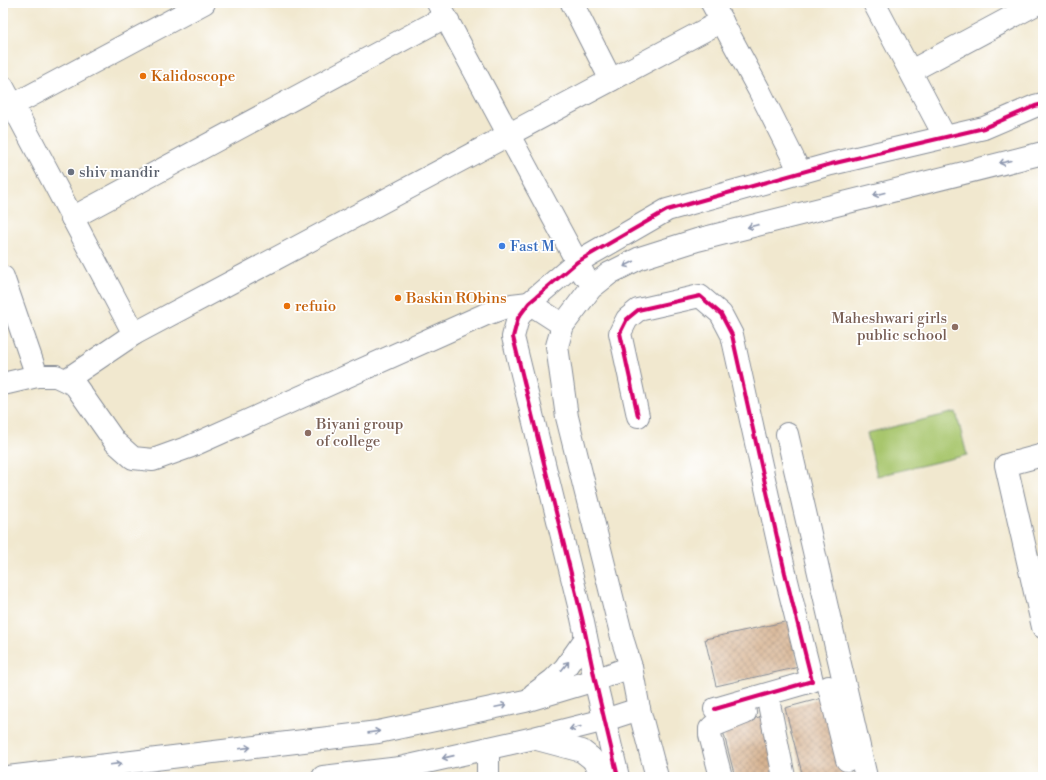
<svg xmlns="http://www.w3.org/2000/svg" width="1046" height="780" viewBox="0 0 1046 780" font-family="'Libre Bodoni',serif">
	<defs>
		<pattern id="building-cross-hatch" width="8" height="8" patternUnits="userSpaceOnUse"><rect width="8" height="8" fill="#d7b492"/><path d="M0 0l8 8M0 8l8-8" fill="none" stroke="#ae937a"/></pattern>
	</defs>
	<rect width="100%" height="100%" fill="#fff"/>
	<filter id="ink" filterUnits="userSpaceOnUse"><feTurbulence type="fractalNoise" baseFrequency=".025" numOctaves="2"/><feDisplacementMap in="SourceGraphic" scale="8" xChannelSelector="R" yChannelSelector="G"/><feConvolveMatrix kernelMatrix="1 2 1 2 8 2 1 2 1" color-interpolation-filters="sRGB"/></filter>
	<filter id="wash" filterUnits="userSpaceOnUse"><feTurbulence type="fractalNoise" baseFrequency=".012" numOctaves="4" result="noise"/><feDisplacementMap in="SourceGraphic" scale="16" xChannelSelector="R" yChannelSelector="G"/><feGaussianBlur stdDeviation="0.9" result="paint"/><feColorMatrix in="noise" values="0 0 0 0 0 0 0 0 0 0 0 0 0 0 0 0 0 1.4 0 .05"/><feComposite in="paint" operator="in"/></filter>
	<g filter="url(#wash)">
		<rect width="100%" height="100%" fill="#f1e8cf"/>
		<!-- green -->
		<polygon fill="#a8c66d" stroke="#627a66" points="956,412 967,455 877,476 867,433"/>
		<g id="blocks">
			<!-- building -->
			<g fill="url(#building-cross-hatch)">
				<polygon points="789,621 799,667 716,686 705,639"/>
				<polygon points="826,697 848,777 803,777 785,708"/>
				<polygon points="763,716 780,777 735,777 722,727"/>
			</g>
		</g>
	</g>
	<g filter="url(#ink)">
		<use href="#blocks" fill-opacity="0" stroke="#868c96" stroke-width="1"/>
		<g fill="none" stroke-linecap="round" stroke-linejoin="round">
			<!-- minor casing -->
			<g stroke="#868c96" stroke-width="24">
				<g id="minor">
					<polyline points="438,3 584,275"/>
					<polyline points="572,3 611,80"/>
					<polyline points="712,3 759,90 800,172"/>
					<polyline points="874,3 945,137"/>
					<polyline points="911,71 1038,3"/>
					<polyline points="3,87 134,334 66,380"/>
					<polyline points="13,105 204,3"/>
					<polyline points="72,218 445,17"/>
					<polyline points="3,277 37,376"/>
					<polyline points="134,334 722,21"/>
					<polyline points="3,384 37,376 56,376 75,385 115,442 133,458 153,460 189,447 484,315 512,305 529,303 563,325"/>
					<polyline points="638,416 620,333 627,319 638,310 700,296 721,314 732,335 785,573 812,681 715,709"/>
					<polyline points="787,434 866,777"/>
					<polyline points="1043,455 1006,465 1043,627"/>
					<polyline points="829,687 847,760"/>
					<polyline points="534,694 553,680 565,668 586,638"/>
					<polyline points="769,704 784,777"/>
					<polyline points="537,739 582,751 591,758 607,777"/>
					<polyline points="8,777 378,732 525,701 595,680 631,667"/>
					<polyline points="323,777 400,768 534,738 605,720 639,709"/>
					<polyline points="488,777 488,748"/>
					<polyline points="618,777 595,680 582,618 513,337 518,318 529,303 577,262 667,210 831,164 984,128 1035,106 1043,104"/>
					<polyline points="657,777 639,709 631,667 623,641 567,417 557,346 563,325 591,288 610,273 640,258 697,240 1043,153"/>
					<polyline points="721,777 710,735 710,729 713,726 745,713"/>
				</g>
			</g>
			<!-- minor -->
			<use href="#minor" stroke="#fff" stroke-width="22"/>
			<!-- cycleway casing -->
			<g stroke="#fff" stroke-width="6">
				<g id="cycleway">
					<polyline points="638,416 620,333 627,319 638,310 700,296 721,314 732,335 785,573 812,681 715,709"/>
					<polyline points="618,777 595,680 582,618 513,337 518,318 529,303 577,262 667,210 831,164 984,128 1035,106 1043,104"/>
				</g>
			</g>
			<!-- cycleway -->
			<use href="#cycleway" stroke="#d6006c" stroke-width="4"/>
		</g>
		<!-- one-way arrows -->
		<defs><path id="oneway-shaft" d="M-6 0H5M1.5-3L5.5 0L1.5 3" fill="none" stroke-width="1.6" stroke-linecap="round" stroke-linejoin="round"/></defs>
		<g stroke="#8d97ae">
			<use href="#oneway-shaft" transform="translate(1005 162) rotate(166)"/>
			<use href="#oneway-shaft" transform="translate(879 194) rotate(166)"/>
			<use href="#oneway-shaft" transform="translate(753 226) rotate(166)"/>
			<use href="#oneway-shaft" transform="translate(629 264) rotate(153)"/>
			<use href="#oneway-shaft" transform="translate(565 666) rotate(-51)"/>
			<use href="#oneway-shaft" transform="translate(501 706) rotate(-12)"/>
			<use href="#oneway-shaft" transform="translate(575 728) rotate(166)"/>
			<use href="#oneway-shaft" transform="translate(374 732) rotate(-8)"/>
			<use href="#oneway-shaft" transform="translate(245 748) rotate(-7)"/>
			<use href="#oneway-shaft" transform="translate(448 757) rotate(167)"/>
			<use href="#oneway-shaft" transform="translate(116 764) rotate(-7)"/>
		</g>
	</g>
	<!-- markers -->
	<g fill="#e8710a" stroke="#fff" stroke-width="1.5">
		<circle cx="143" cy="76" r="4"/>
		<circle cx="398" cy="298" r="4"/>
		<circle cx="287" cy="306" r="4"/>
	</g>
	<circle fill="#6b7280" stroke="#fff" stroke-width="1.5" cx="71" cy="172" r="4"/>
	<circle fill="#3f7fe0" stroke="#fff" stroke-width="1.5" cx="502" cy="246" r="4"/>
	<g fill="#8d6e63" stroke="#fff" stroke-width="1.5">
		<circle cx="955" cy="327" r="4"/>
		<circle cx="308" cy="433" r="4"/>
	</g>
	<g text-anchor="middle" stroke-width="3.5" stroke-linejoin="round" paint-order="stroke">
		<!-- food labels -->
		<g font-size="15" fill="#c56008" stroke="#fff" text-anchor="start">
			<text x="151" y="81">Kalidoscope</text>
			<text x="406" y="303">Baskin RObins</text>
			<text x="295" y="311">refuio</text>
		</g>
		<!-- worship labels -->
		<g font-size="15" fill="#5b616d" stroke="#fff" text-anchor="start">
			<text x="79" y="177">shiv mandir</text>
		</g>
		<!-- shop labels -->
		<g font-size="15" fill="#366cbe" stroke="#fff" text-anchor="start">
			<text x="510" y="251">Fast M</text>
		</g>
		<!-- education labels -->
		<g font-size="15" fill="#785e54" stroke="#fff" text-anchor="end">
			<text x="947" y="323">Maheshwari girls<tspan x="947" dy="17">public school</tspan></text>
			<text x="316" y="429" text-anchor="start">Biyani group<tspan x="316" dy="17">of college</tspan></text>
		</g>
	</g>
	<!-- margin -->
	<rect width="1046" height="780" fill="none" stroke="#fff" stroke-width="16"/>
</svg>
